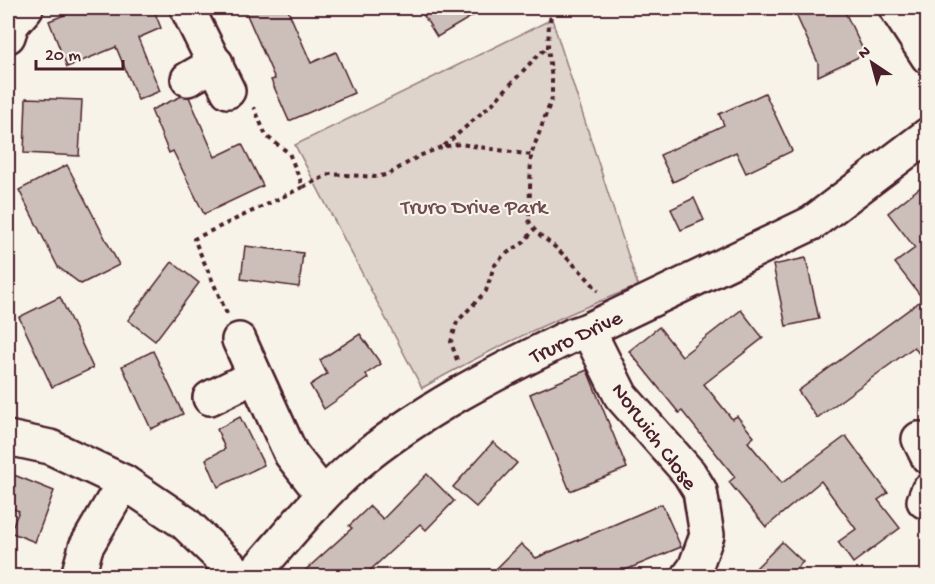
<svg xmlns="http://www.w3.org/2000/svg" width="935" height="584" viewBox="0 0 935 584" font-family="'Gochi Hand',sans-serif">
	<rect width="100%" height="100%" fill="#f7f3e8"/>
	<filter id="ink" filterUnits="userSpaceOnUse"><feTurbulence type="fractalNoise" baseFrequency=".0167" numOctaves="2"/><feDisplacementMap in="SourceGraphic" scale="12" xChannelSelector="R" yChannelSelector="G"/><feConvolveMatrix kernelMatrix="1 2 1 2 8 2 1 2 1" color-interpolation-filters="sRGB"/></filter>
	<g filter="url(#ink)">
		<!-- green -->
		<path fill="#ded4cc" stroke="#947a7c" stroke-width="1.5" d="M552,19L638,286C564,314 491,349 422,388L295,145Z"/>
		<!-- building -->
		<g fill="#ccbfb9" stroke="#4a1f2b" stroke-width="1.5">
			<polygon points="82,8 153,8 161,28 138,38 160,91 138,100 116,47 67,67 49,21"/>
			<polygon points="244,8 287,8 311,63 336,52 354,93 289,121 271,80 275,79"/>
			<polygon points="419,8 486,8 437,37"/>
			<polygon points="793,8 843,8 865,54 818,76 818,63"/>
			<polygon points="765,93 792,151 746,173 736,152 673,182 660,155 724,125 719,114"/>
			<polygon points="182,96 189,97 215,157 242,144 263,186 204,214 173,151 169,153 151,110"/>
			<polygon points="26,98 82,100 79,156 24,153"/>
			<polygon points="67,165 119,265 81,284 58,267 19,190"/>
			<polygon points="927,182 927,364 914,347 817,418 798,391 923,299 895,263 915,248 888,213"/>
			<polygon points="694,198 704,220 681,230 671,209"/>
			<polygon points="245,246 303,253 299,287 241,279"/>
			<polygon points="806,258 819,319 786,326 773,265"/>
			<polygon points="172,262 199,283 155,341 128,320"/>
			<polygon points="60,297 93,368 52,387 19,317"/>
			<polygon points="741,310 763,338 704,384 732,419 737,416 754,437 748,442 782,483 846,436 888,493 878,500 900,528 853,563 838,542 856,529 821,481 766,527 729,482 735,477 682,411 679,413 629,351 659,327 682,356"/>
			<polygon points="360,334 381,364 366,374 368,378 324,409 310,385 327,374 320,360"/>
			<polygon points="153,351 183,414 151,429 122,366"/>
			<polygon points="587,370 627,468 570,491 530,394"/>
			<polygon points="240,417 264,465 218,487 206,459 225,449 217,429"/>
			<polygon points="493,442 517,463 476,507 453,487"/>
			<polygon points="427,474 454,501 426,530 420,524 364,576 299,576 352,528 349,526 370,506 383,519"/>
			<polygon points="14,475 54,491 35,542 10,532 19,511 8,507 8,492"/>
			<polygon points="662,504 681,547 611,576 489,576 521,544 536,558"/>
			<polygon points="782,542 803,562 788,576 748,576"/>
		</g>
		<g fill="none" stroke-linecap="round" stroke-linejoin="round">
			<!-- minor casing -->
			<g stroke="#4a1f2b" stroke-width="38">
				<g id="minor">
					<polyline points="187,8 228,91"/>
					<polyline points="896,8 928,57"/>
					<polyline points="8,36 12,24 26,8"/>
					<polyline points="188,79 216,63"/>
					<polyline points="588,330 621,396 689,473 700,491 707,535 695,568 689,576"/>
					<polyline points="239,340 291,454 323,495"/>
					<polyline points="210,398 255,376"/>
					<polyline points="8,438 50,447 124,482 185,523 240,576"/>
					<polyline points="919,439 928,457"/>
					<polyline points="924,501 928,491"/>
					<polyline points="78,576 86,547 124,482"/>
					<path d="M252,576C285,539 316,499 354,466C419,411 497,372 573,335L588,330L812,223L928,135"/>
				</g>
			</g>
			<!-- path -->
			<g stroke="#4a1f2b" stroke-width="4" stroke-dasharray="4.5 4.5" stroke-linecap="butt">
				<path d="M553,8L549,24L548,47L552,80V98L531,155L529,221C535,234 545,238 555,247C570,261 586,275 598,291"/>
				<polyline points="444,146 493,103 537,56 548,47"/>
				<polyline points="303,187 330,174 377,177 389,174 419,156 442,147 460,144 531,155"/>
				<polyline points="227,314 194,239 303,187 289,153 266,136 254,107"/>
				<polyline points="457,360 451,342 457,322 486,291 494,266 504,255 523,243 533,231"/>
			</g>
			<!-- minor -->
			<use href="#minor" stroke="#f7f3e8" stroke-width="33"/>
		</g>
	</g>
	<g text-anchor="middle" stroke-width="4.5" stroke-linejoin="round" paint-order="stroke">
		<!-- park labels -->
		<g font-size="22" fill="#6f4c53" stroke="#f7f3e8">
			<text x="474" y="213">Truro Drive Park</text>
		</g>
		<!-- street labels -->
		<g font-size="22" fill="#4a1f2b" stroke="#f7f3e8">
			<text transform="translate(575 335) rotate(-25)" y="8">Truro Drive</text>
			<text transform="translate(656 435) rotate(53)" y="8">Norwich Close</text>
		</g>
	</g>
	<!-- margin -->
	<rect width="935" height="584" fill="none" stroke="#f7f3e8" stroke-width="30"/>
	<rect x="15" y="15" width="905" height="554" fill="none" stroke="#4a1f2b" stroke-width="2" filter="url(#ink)"/>
	<!-- north arrow -->
	<g transform="translate(872 63) rotate(324)" stroke="#f7f3e8" stroke-width="4.5" paint-order="stroke">
	<path d="M0-4.5L10 22L0 15L-10 22Z" fill="#4a1f2b"/>
	<text y="-9" font-size="16" font-weight="bold" text-anchor="middle" fill="#4a1f2b">N</text>
	</g>
	<!-- scale -->
	<path d="M36 60v9h87v-9" fill="none" stroke="#4a1f2b" stroke-width="3"/>
	<text x="45" y="60" font-size="18" fill="#4a1f2b" stroke="#f7f3e8" stroke-width="4.5" paint-order="stroke">20 m</text>
</svg>
